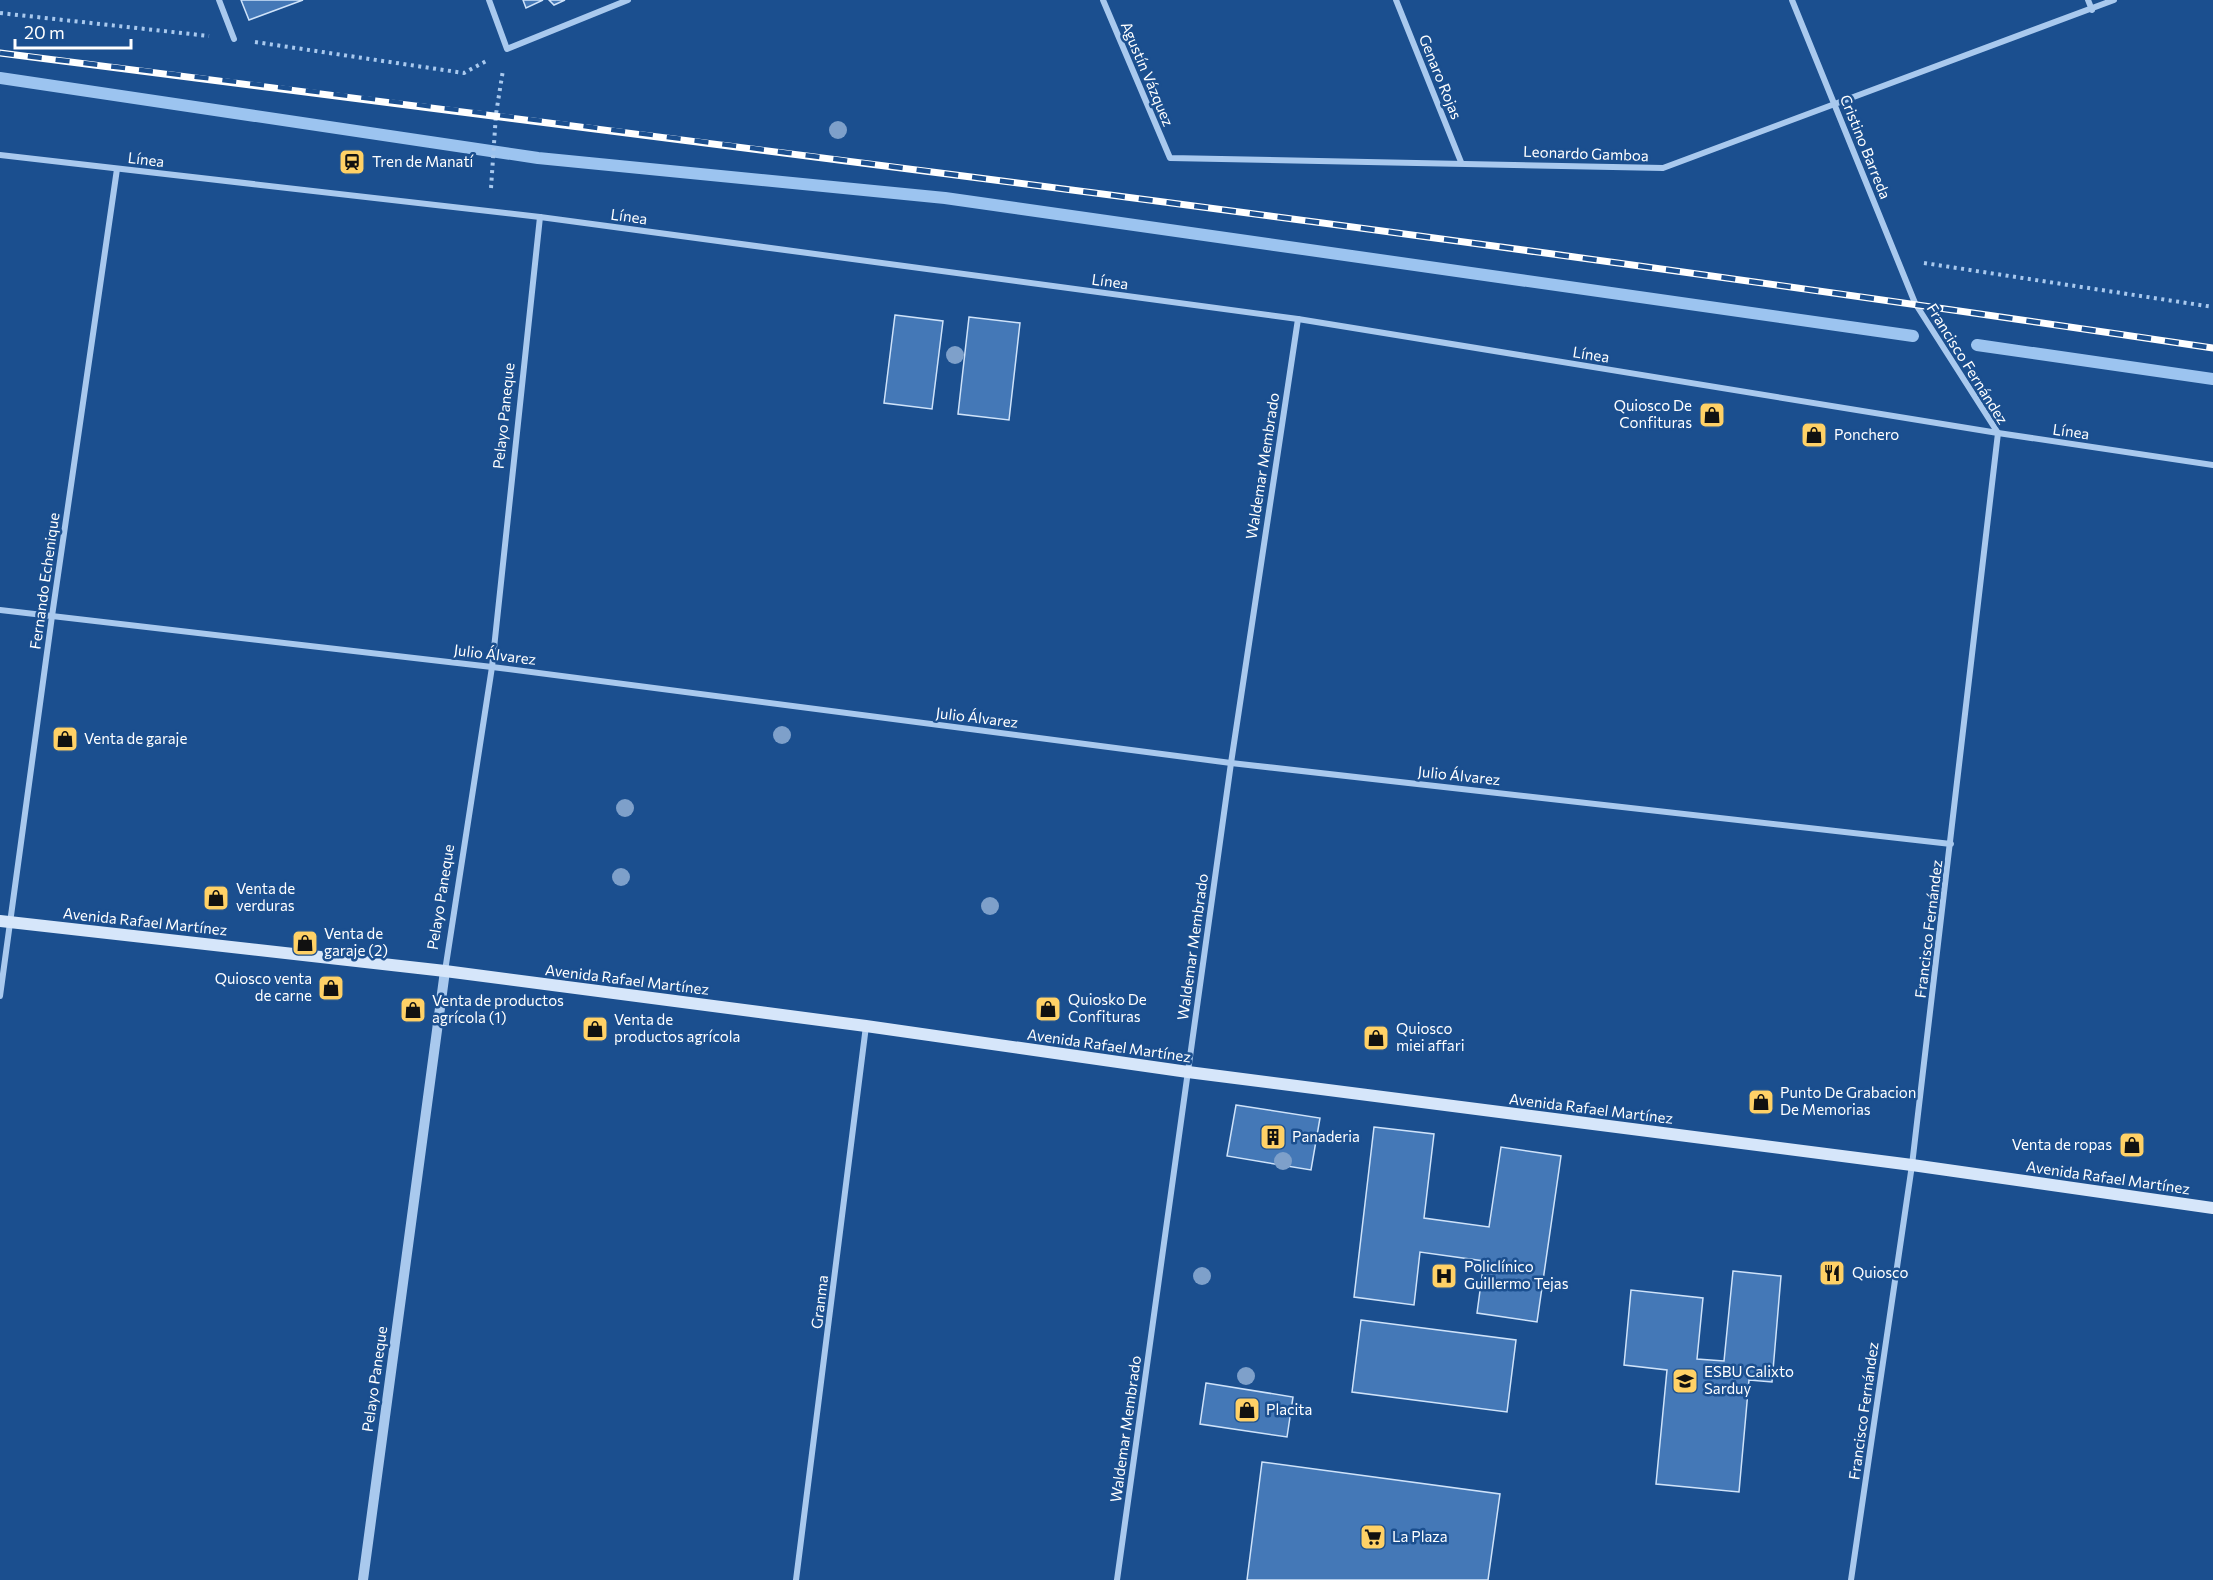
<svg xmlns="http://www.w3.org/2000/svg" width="2213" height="1580" viewBox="0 0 2213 1580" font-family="Commissioner,sans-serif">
	<rect width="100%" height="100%" fill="#1b4f8f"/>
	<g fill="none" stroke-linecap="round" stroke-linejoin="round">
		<!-- stream -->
		<g stroke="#9cc4f0" stroke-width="12">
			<polyline points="0,78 538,158 945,198 1913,336"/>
			<polyline points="1977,345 2213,379"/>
		</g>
	</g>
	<!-- building -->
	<g fill="#4478b7" stroke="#cfe3fa" stroke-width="1.5">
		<polygon points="241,0 303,0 249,20"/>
		<polygon points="523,0 543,0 526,8"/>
		<polygon points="549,0 565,0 554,5"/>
		<polygon points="895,315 943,321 932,409 884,403"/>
		<polygon points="969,317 1020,323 1009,420 958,414"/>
		<polygon points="1236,1105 1320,1118 1311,1170 1227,1156"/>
		<polygon points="1374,1127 1434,1134 1424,1218 1489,1227 1501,1147 1561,1156 1537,1322 1477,1313 1484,1261 1420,1252 1414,1305 1354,1297"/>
		<polygon points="1733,1271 1781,1276 1772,1382 1749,1380 1739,1492 1656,1484 1667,1370 1624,1365 1631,1290 1703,1298 1697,1359 1724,1361"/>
		<polygon points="1361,1320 1516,1340 1507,1412 1352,1392"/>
		<polygon points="1206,1383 1293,1397 1287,1437 1200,1424"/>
		<polygon points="1262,1462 1500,1494 1488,1580 1247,1580"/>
	</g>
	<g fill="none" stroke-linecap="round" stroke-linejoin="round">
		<!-- path -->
		<g stroke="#a9c9ee" stroke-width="4" stroke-dasharray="3 4.5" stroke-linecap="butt">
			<polyline points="0,13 209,36"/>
			<polyline points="255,42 464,73 488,60"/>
			<polyline points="491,188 496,114 503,70"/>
			<polyline points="1924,263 2213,307"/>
		</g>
		<!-- minor -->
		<g stroke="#a9c9ee" stroke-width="6">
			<polyline points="219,0 234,39"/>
			<polyline points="489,0 507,49 628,0"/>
			<polyline points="1103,0 1170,158 1663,168 2114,0"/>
			<polyline points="1396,0 1461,162"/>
			<polyline points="1792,0 1915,303 1998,433 1912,1165 1851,1580"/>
			<polyline points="2088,0 2092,10"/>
			<polyline points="0,155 540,217 1298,319 1998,433 2213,465"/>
			<polyline points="0,610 492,667 1231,763 1951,844"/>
			<polyline points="445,971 492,667 540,217"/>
			<polyline points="0,996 52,616 117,169"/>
			<polyline points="796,1580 866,1026"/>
			<polyline points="1117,1580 1231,763 1298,319"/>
		</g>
		<!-- tertiary -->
		<polyline stroke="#a9c9ee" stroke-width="10" points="363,1580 445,971"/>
		<!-- secondary -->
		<polyline stroke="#d6e6fa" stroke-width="12" points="0,921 445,971 866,1026 1188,1072 1912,1165 2213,1208"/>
		<!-- rail casing -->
		<g stroke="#fff" stroke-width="7">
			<path id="rail" d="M0,53C327,92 653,135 979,178C1391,231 1802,287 2213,348"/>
		</g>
		<!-- rail -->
		<use href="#rail" stroke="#1b4f8f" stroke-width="4.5" stroke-dasharray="14" stroke-linecap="butt"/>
	</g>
	<!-- trees -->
	<g fill="#7ea0ca">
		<circle cx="838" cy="130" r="9"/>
		<circle cx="955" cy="355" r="9"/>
		<circle cx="782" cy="735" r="9"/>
		<circle cx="625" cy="808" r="9"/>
		<circle cx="621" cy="877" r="9"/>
		<circle cx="990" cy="906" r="9"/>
		<circle cx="1283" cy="1161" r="9"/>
		<circle cx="1202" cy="1276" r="9"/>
		<circle cx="1246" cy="1376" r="9"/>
	</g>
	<!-- icons -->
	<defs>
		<g id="station-square" transform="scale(1.35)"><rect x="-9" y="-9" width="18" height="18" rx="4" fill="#ffd166" stroke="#1b4f8f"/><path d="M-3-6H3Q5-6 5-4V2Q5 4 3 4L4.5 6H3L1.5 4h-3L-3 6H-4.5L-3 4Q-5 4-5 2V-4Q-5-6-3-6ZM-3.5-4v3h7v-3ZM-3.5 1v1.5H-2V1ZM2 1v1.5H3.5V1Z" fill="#111"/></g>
		<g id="shop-square" transform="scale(1.35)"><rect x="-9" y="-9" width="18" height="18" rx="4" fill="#ffd166" stroke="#1b4f8f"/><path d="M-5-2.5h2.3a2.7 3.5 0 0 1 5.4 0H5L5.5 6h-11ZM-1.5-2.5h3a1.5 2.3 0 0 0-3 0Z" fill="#111"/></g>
		<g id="building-square" transform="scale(1.35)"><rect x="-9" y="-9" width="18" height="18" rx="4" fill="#ffd166" stroke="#1b4f8f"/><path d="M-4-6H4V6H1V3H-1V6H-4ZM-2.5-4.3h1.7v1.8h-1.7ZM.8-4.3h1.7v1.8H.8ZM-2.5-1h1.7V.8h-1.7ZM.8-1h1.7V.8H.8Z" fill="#111"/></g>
		<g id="restaurant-square" transform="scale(1.35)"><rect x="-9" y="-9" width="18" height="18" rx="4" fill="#ffd166" stroke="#1b4f8f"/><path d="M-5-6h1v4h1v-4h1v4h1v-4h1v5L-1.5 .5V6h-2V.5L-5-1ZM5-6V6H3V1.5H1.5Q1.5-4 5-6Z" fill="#111"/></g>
		<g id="hospital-square" transform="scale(1.35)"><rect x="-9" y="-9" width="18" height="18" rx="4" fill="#ffd166" stroke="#1b4f8f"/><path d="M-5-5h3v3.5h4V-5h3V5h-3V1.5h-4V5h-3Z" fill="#111"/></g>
		<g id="school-square" transform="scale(1.35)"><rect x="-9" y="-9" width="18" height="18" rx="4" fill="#ffd166" stroke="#1b4f8f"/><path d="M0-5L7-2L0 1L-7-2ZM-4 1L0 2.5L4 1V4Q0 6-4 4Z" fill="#111"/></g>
		<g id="supermarket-square" transform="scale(1.35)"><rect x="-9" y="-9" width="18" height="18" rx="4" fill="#ffd166" stroke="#1b4f8f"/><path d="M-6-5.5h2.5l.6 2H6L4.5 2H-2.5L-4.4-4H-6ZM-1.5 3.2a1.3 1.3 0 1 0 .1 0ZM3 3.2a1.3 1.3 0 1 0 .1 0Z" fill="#111"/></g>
	</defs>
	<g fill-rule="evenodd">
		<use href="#station-square" x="352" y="162"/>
		<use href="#shop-square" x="1712" y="415"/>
		<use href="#shop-square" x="1814" y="435"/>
		<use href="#shop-square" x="65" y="739"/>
		<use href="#shop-square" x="216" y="898"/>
		<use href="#shop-square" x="305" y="943"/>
		<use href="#shop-square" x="331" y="988"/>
		<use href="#shop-square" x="1048" y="1009"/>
		<use href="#shop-square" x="413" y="1010"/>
		<use href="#shop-square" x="595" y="1029"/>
		<use href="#shop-square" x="1376" y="1038"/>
		<use href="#shop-square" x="1761" y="1102"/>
		<use href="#building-square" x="1273" y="1137"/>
		<use href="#shop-square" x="2132" y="1145"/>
		<use href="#restaurant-square" x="1832" y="1273"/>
		<use href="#hospital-square" x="1444" y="1276"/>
		<use href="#school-square" x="1685" y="1381"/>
		<use href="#shop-square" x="1247" y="1410"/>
		<use href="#supermarket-square" x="1373" y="1537"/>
	</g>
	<g text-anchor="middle" stroke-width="5" stroke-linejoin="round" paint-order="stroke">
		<!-- street labels -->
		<g font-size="15" fill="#fff" stroke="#1b4f8f">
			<text transform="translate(1147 74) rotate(67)" y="5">Agustín Vázquez</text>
			<text transform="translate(1440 77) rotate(68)" y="5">Genaro Rojas</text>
			<text transform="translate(1865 147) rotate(68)" y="5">Cristino Barreda</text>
			<text transform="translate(1586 154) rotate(2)" y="5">Leonardo Gamboa</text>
			<text transform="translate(146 160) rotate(7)" y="5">Línea</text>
			<text transform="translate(629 217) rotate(8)" y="5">Línea</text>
			<text transform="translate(1110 282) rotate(8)" y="5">Línea</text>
			<text transform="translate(1591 355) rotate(9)" y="5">Línea</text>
			<text transform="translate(1967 364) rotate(58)" y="5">Francisco Fernández</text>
			<text transform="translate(504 416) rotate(-84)" y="5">Pelayo Paneque</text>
			<text transform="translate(2071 432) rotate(8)" y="5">Línea</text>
			<text transform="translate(1263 466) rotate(-81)" y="5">Waldemar Membrado</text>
			<text transform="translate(45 581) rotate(-82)" y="5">Fernando Echenique</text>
			<text transform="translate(495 655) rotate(7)" y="5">Julio Álvarez</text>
			<text transform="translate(977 718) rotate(7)" y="5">Julio Álvarez</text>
			<text transform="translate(1459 776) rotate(6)" y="5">Julio Álvarez</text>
			<text transform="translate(441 897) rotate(-81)" y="5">Pelayo Paneque</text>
			<text transform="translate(145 922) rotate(6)" y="5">Avenida Rafael Martínez</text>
			<text transform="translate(1929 929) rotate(-83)" y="5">Francisco Fernández</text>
			<text transform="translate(1193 947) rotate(-82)" y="5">Waldemar Membrado</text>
			<text transform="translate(627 980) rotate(7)" y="5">Avenida Rafael Martínez</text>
			<text transform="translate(1109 1046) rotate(8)" y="5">Avenida Rafael Martínez</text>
			<text transform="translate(1591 1109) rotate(7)" y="5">Avenida Rafael Martínez</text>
			<text transform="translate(2108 1178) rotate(8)" y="5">Avenida Rafael Martínez</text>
			<text transform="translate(820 1302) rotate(-83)" y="5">Granma</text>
			<text transform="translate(375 1379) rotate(-82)" y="5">Pelayo Paneque</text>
			<text transform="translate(1864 1411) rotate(-82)" y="5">Francisco Fernández</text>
			<text transform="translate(1126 1429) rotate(-82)" y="5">Waldemar Membrado</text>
		</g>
		<!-- poi labels -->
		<g font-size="15" fill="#fff" stroke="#1b4f8f" text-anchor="start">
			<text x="372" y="167">Tren de Manatí</text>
			<text x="1692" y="411" text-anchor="end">Quiosco De<tspan x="1692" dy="17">Confituras</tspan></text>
			<text x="1834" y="440">Ponchero</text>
			<text x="84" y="744">Venta de garaje</text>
			<text x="236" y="894">Venta de<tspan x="236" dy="17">verduras</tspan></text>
			<text x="324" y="939">Venta de<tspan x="324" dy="17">garaje (2)</tspan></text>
			<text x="312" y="984" text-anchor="end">Quiosco venta<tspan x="312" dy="17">de carne</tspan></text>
			<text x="1068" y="1005">Quiosko De<tspan x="1068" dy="17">Confituras</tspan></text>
			<text x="432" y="1006">Venta de productos<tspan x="432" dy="17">agrícola (1)</tspan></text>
			<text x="614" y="1025">Venta de<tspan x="614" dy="17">productos agrícola</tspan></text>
			<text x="1396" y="1034">Quiosco<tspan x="1396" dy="17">miei affari</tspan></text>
			<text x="1780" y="1098">Punto De Grabacion<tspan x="1780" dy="17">De Memorias</tspan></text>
			<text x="1292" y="1142">Panaderia</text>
			<text x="2112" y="1150" text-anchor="end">Venta de ropas</text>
			<text x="1464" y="1272">Policlínico<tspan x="1464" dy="17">Guillermo Tejas</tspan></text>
			<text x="1852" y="1278">Quiosco</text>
			<text x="1704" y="1377">ESBU Calixto<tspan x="1704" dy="17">Sarduy</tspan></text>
			<text x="1266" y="1415">Placita</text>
			<text x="1392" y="1542">La Plaza</text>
		</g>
	</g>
	<!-- scale -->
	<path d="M15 39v9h116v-9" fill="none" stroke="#ffffff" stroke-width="3"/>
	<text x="24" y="39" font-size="18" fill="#ffffff" stroke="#1b4f8f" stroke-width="4.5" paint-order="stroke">20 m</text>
</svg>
